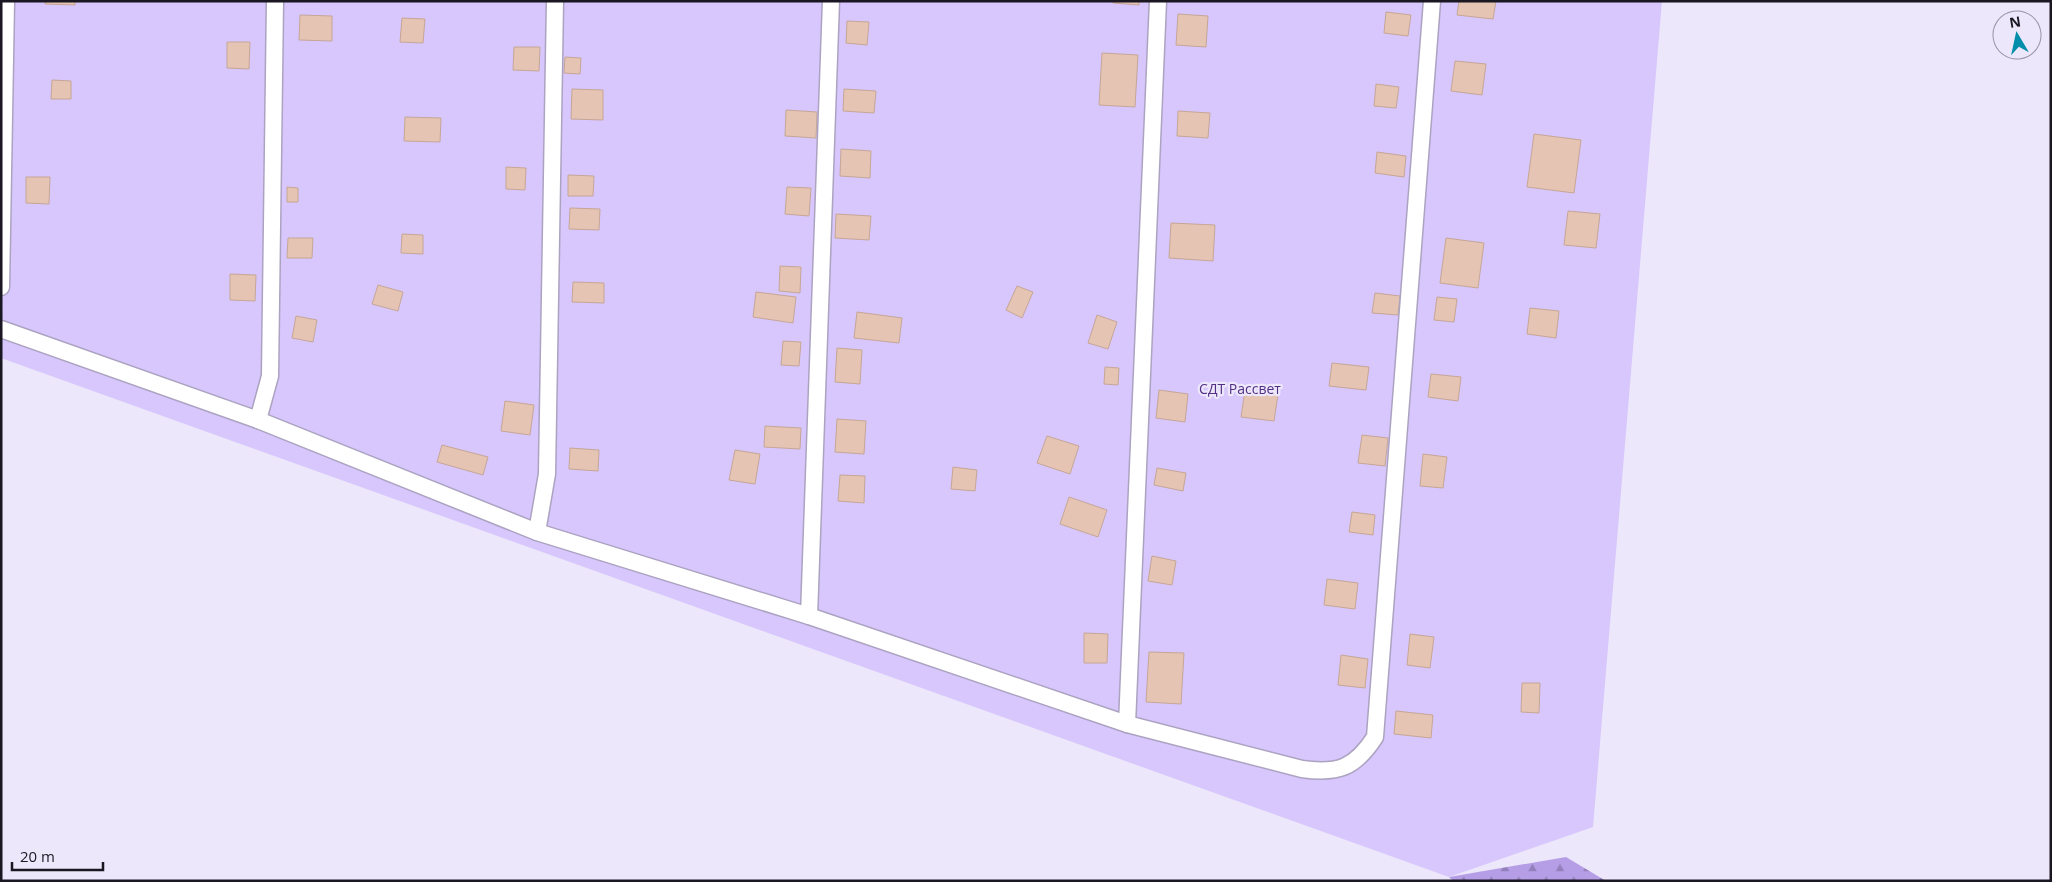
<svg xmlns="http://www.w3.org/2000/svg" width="2052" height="882" viewBox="0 0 2052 882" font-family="'Open Sans',sans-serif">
	<defs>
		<pattern id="forest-firs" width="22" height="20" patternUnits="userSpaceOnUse" patternTransform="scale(1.25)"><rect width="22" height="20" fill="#b69ee7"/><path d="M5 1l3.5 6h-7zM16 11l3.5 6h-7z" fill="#9380bb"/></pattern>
	</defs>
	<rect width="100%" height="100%" fill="#ece7fa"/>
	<!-- forest -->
	<polygon fill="url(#forest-firs)" points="1566,857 1606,881 1453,881 1449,877"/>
	<!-- garden -->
	<polygon fill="#d7c7fd" points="1,1 1662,1 1593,827 1449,877 1,358"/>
	<!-- building -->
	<g fill="#e5c4b4" stroke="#c6a696">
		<polygon points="45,1 75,1 75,5 45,4"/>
		<polygon points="1113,1 1139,1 1139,5 1113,3"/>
		<polygon points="1459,1 1496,1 1493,19 1457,15"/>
		<polygon points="1386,12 1411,15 1408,36 1384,33"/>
		<polygon points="1178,14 1208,16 1206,47 1176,45"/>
		<polygon points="300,15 332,16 332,41 299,40"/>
		<polygon points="402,18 425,19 423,43 400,42"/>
		<polygon points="847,21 869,22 867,45 846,43"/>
		<polygon points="227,42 250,42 249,69 227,68"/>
		<polygon points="514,47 540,47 539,71 513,70"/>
		<polygon points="1102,53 1138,55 1135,107 1099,105"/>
		<polygon points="565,57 581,58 580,74 564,73"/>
		<polygon points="1455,61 1486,64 1482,95 1451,91"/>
		<polygon points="52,80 71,81 71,99 51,99"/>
		<polygon points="1376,84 1399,87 1396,108 1374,106"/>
		<polygon points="572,89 603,90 603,120 571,119"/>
		<polygon points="844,89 876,91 874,113 843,111"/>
		<polygon points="786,110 817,112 816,138 785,136"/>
		<polygon points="1178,111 1210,113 1208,138 1177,136"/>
		<polygon points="405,117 441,118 440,142 404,141"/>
		<polygon points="1534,134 1581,140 1574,193 1527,187"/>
		<polygon points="841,149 871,151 870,178 840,176"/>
		<polygon points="1377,152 1406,156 1404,177 1375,173"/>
		<polygon points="506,167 526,168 525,190 506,189"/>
		<polygon points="568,175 594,176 593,196 568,196"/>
		<polygon points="26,177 50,177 49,204 26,203"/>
		<polygon points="287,187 298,188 298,202 287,202"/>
		<polygon points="787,187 811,188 809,216 785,214"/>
		<polygon points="570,208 600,209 599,230 569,229"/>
		<polygon points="1568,211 1600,214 1596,248 1564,245"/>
		<polygon points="836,214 871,216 869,240 835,238"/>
		<polygon points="1171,223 1215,225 1213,261 1169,258"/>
		<polygon points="402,234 423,235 423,254 401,253"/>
		<polygon points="288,238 313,238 312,258 287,258"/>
		<polygon points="1446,238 1484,243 1478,288 1440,283"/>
		<polygon points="780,266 801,267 800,293 779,291"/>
		<polygon points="230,274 256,275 255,301 230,300"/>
		<polygon points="573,282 604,283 604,303 572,302"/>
		<polygon points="378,285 403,292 398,311 372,304"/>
		<polygon points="1017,286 1033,292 1022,318 1006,310"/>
		<polygon points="756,292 796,297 793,323 753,317"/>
		<polygon points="1375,293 1400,296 1398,315 1372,313"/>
		<polygon points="1437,297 1457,299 1454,322 1434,320"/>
		<polygon points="1530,308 1559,311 1556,338 1527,334"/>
		<polygon points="857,312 902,318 899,343 854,338"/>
		<polygon points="1097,315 1117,322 1108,349 1088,343"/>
		<polygon points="296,316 317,320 313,342 292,338"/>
		<polygon points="783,341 801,342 799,366 781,365"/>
		<polygon points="837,348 862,350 860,384 835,382"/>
		<polygon points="1332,363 1369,367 1366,390 1329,386"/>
		<polygon points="1105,367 1119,368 1118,385 1104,384"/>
		<polygon points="1431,374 1461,377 1458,401 1428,397"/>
		<polygon points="1159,390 1188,394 1185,422 1156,418"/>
		<polygon points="1245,390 1278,394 1274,421 1241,417"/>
		<polygon points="505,401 534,405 530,435 501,431"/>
		<polygon points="837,419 866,421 864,454 835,452"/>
		<polygon points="765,426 801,428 800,449 764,447"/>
		<polygon points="1362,435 1388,438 1385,466 1358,463"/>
		<polygon points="1047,436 1079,446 1070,474 1037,463"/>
		<polygon points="442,445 488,457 483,475 437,462"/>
		<polygon points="570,448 599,450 598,471 569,469"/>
		<polygon points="735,450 760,454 755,484 729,480"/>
		<polygon points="1423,454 1447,457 1443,488 1420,486"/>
		<polygon points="953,467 977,470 975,491 951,489"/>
		<polygon points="1157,468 1186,473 1183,491 1154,485"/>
		<polygon points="840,475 865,476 864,503 838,501"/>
		<polygon points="1069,497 1107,510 1098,537 1060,524"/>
		<polygon points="1352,512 1375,515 1373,535 1349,532"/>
		<polygon points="1152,556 1176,561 1172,585 1148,581"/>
		<polygon points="1327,579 1358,583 1355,609 1324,605"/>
		<polygon points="1084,633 1108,634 1107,663 1084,663"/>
		<polygon points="1410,634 1434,637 1430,668 1407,665"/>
		<polygon points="1149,652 1184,653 1181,704 1146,702"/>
		<polygon points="1341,655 1368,659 1365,688 1338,685"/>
		<polygon points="1522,683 1540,683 1539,713 1521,712"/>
		<polygon points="1396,711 1433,715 1431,738 1394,734"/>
	</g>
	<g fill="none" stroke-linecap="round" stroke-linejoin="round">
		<!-- lane casing -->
		<g stroke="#aca3c1" stroke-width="19">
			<g id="lane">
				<polyline points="1,287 6,1"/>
				<path d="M1,329L258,420L537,532L809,616L1127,724L1302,769C1338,774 1355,768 1375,737L1432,1"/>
				<polyline points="258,420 270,376 275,1"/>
				<polyline points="537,532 547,474 555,1"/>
				<polyline points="809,616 831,1"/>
				<polyline points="1127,724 1158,1"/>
			</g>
		</g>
		<!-- lane -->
		<use href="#lane" stroke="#fff" stroke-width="16"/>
	</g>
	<g text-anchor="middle" stroke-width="4.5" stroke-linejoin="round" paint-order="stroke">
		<!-- park labels -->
		<g font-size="14" fill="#522f84" stroke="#ece7fa">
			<text x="1240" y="394">СДТ Рассвет</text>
		</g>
	</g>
	<!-- border -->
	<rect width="2052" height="882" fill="none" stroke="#1b1722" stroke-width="5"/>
	<!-- north arrow -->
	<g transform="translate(2017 35) rotate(351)"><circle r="24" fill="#ece7fa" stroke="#9894a4"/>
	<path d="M0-4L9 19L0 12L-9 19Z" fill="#008eab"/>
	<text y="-8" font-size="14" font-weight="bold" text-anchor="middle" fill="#1b1722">N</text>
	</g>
	<!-- scale -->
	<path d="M12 862v8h91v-8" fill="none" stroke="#1b1722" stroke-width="2.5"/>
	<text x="20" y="862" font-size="15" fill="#1b1722" stroke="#ece7fa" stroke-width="4" paint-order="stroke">20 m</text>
</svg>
